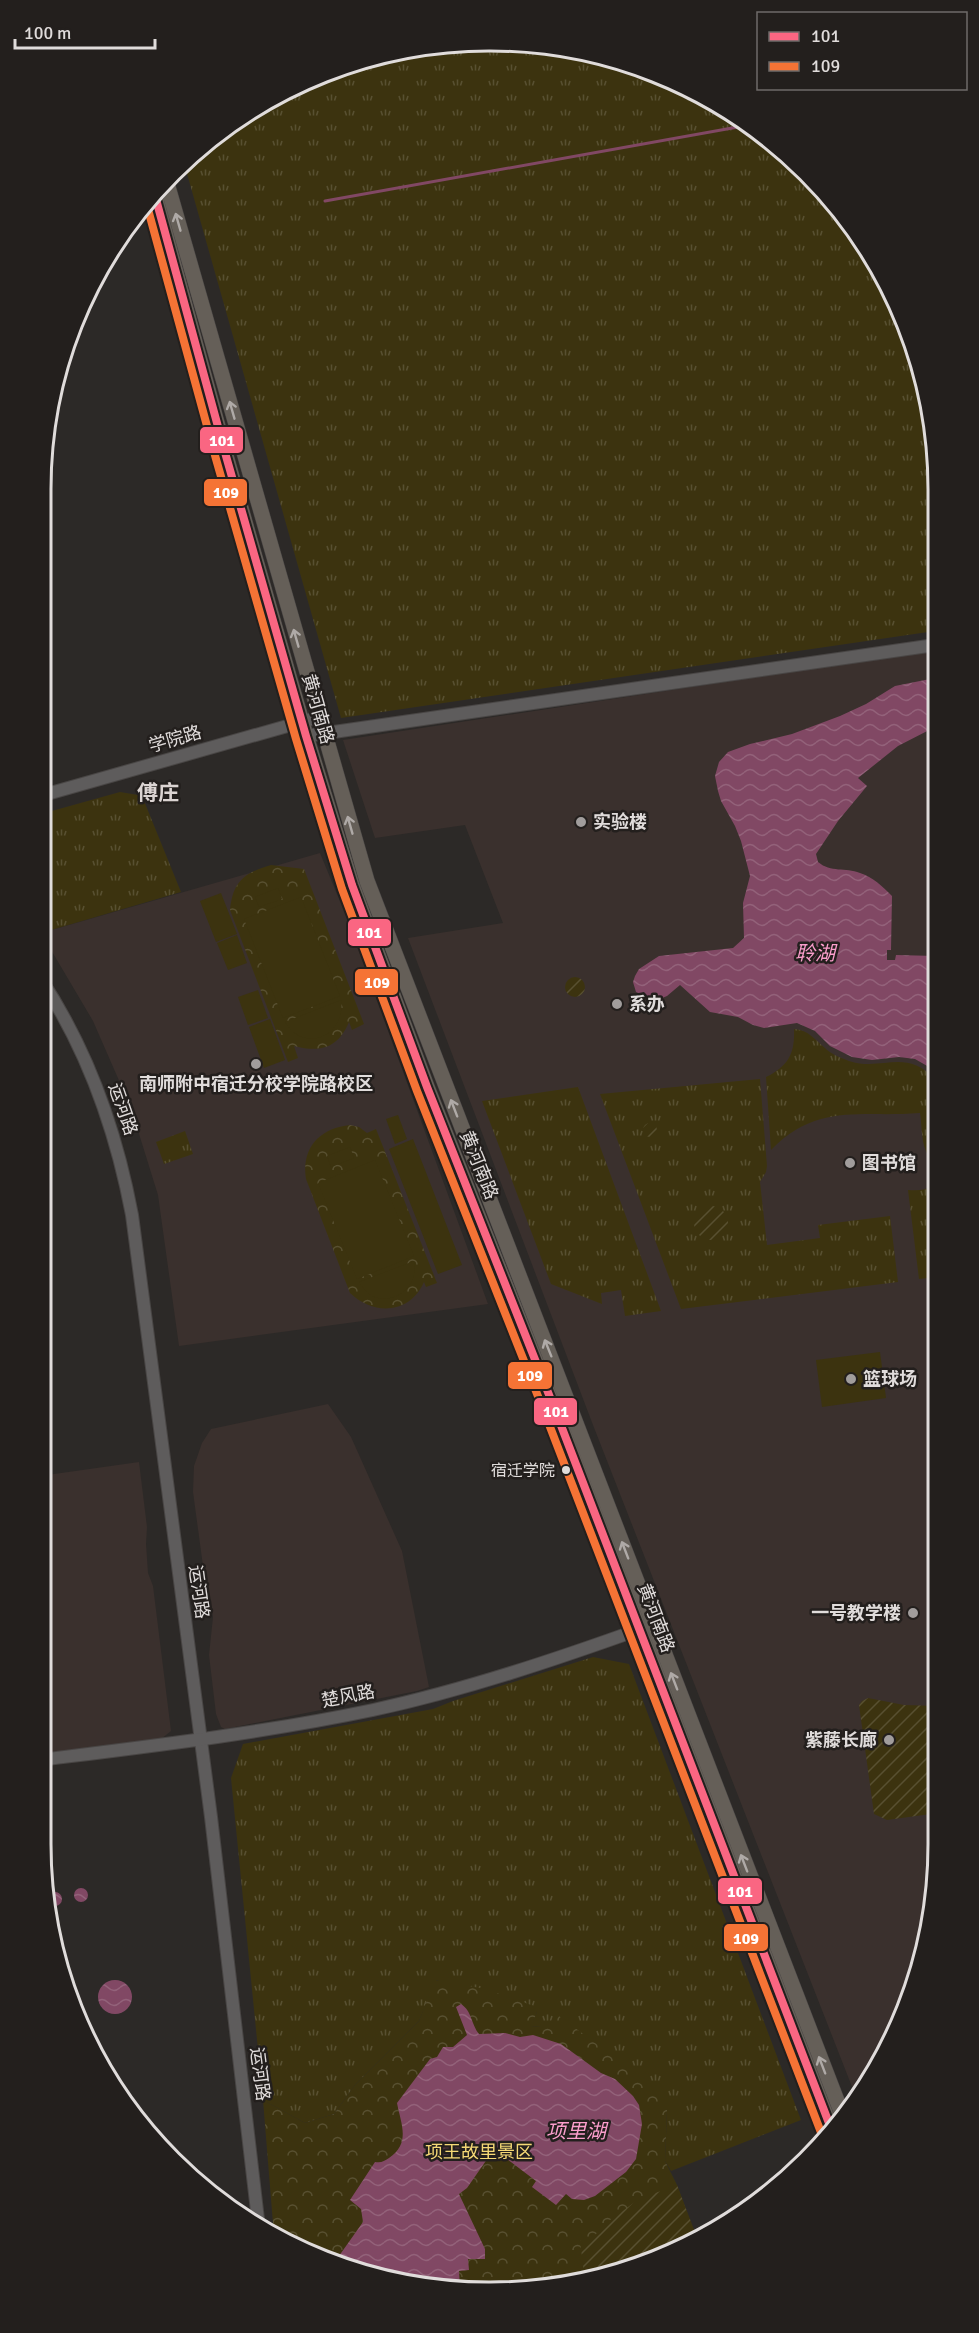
<svg xmlns="http://www.w3.org/2000/svg" width="979" height="2333" viewBox="0 0 979 2333" font-family="Signika,'Noto Sans SC',sans-serif">
	<defs>
		<pattern id="grass-tufts" width="24" height="20" patternUnits="userSpaceOnUse" patternTransform="scale(1.5)"><rect width="24" height="20" fill="#3c330f"/><path d="M3 7l-1-3M5 7V3M7 7l1-3M15 17l-1-3M17 17v-4M19 17l1-3" fill="none" stroke="#585031"/></pattern>
		<pattern id="park-crowns" width="20" height="18" patternUnits="userSpaceOnUse" patternTransform="scale(1.5)"><rect width="20" height="18" fill="#3c330f"/><path d="M2 6a3 3 0 1 1 6 0M12 15a3 3 0 1 1 6 0" fill="none" stroke="#585031"/></pattern>
		<pattern id="garden-furrows" width="10" height="10" patternUnits="userSpaceOnUse" patternTransform="scale(1.5)"><rect width="10" height="10" fill="#3c330f"/><path d="M-1 1l2-2M0 10L10 0M9 11l2-2" fill="none" stroke="#585031"/></pattern>
		<pattern id="water-waves" width="16" height="10" patternUnits="userSpaceOnUse" patternTransform="scale(1.5)"><rect width="16" height="10" fill="#814864"/><path d="M0 5q4-4 8 0t8 0" fill="none" stroke="#93627a"/></pattern>
	</defs>
	<rect width="100%" height="100%" fill="#2c2927"/>
	<!-- built -->
	<g fill="#3a302d">
		<polygon points="935,650 938,1843 915,1987 856,2097 593,1425 408,938 503,923 465,825 375,838 343,740"/>
		<polygon points="320,853 346,916 488,1304 179,1346 158,1195 131,1108 93,1021 41,933"/>
		<polygon points="328,1404 351,1437 402,1551 429,1687 417,1691 225,1729 221,1727 216,1714 209,1655 213,1617 203,1566 193,1492 194,1466 202,1443 211,1429"/>
		<polygon points="139,1462 147,1527 146,1544 148,1573 153,1586 171,1731 161,1739 41,1755 40,1476"/>
	</g>
	<!-- grass -->
	<g fill="url(#grass-tufts)">
		<polygon points="460,41 548,44 633,64 739,116 827,194 904,317 935,431 935,631 341,718 184,163 216,133 291,87 373,56"/>
		<polygon points="120,792 138,795 144,801 181,892 41,933 41,814"/>
		<path d="M794,1029C809,1030 815,1040 825,1048C831,1054 841,1058 849,1061C883,1072 905,1047 936,1080L937,1277L919,1279L908,1190C943,1193 935,1174 926,1151C921,1140 922,1125 920,1113C861,1118 818,1102 771,1150L766,1077C788,1066 795,1054 794,1029Z"/>
		<polygon points="760,1079 767,1166 766,1172 760,1182 767,1245 820,1238 818,1225 890,1216 898,1282 681,1309 600,1094"/>
		<polygon points="578,1087 661,1311 625,1316 621,1290 601,1293 602,1304 551,1284 482,1101"/>
		<polygon points="185,1131 193,1154 164,1164 156,1142"/>
		<polygon points="593,1657 629,1664 801,2120 671,2171 665,2161 667,2110 541,2027 530,2026 537,2012 436,1980 419,2021 355,2085 334,2114 305,2123 263,2100 231,1778 243,1744 433,1709 453,1701"/>
	</g>
	<!-- park -->
	<g fill="url(#park-crowns)">
		<path d="M271,865L304,869L364,1024L352,1030L349,1022C338,1048 321,1053 294,1046L298,1058L288,1062L230,910C233,881 244,873 271,865Z"/>
		<path d="M350,1125L359,1127L367,1133L376,1129L437,1283L426,1287L424,1282C410,1314 374,1316 350,1293L306,1179C301,1149 319,1128 350,1125Z"/>
		<polygon points="435,1980 486,1989 534,2006 537,2012 531,2026 541,2027 559,2016 645,2080 667,2110 665,2161 677,2185 697,2239 577,2284 431,2289 346,2269 274,2236 263,2100 305,2123 334,2114 355,2085 419,2021"/>
	</g>
	<!-- garden -->
	<g fill="url(#garden-furrows)">
		<circle cx="575" cy="987" r="10"/>
		<circle cx="650" cy="1130" r="7"/>
		<circle cx="711" cy="1223" r="17"/>
		<polygon points="868,1698 904,1705 938,1706 938,1813 887,1820 874,1814 859,1705 862,1701"/>
		<polygon points="677,2185 696,2235 684,2244 585,2281 580,2241 594,2236 610,2220 639,2199"/>
	</g>
	<!-- pitch -->
	<g fill="#3c330f">
		<polygon points="278,888 282,899 259,907 255,897"/>
		<polygon points="221,893 237,934 216,942 200,901"/>
		<polygon points="301,897 340,996 283,1018 244,919"/>
		<polygon points="237,935 247,963 228,970 217,943"/>
		<polygon points="258,990 268,1018 248,1025 238,997"/>
		<path d="M341,1000C346,1036 304,1054 285,1022Z"/>
		<polygon points="270,1019 285,1060 264,1068 249,1027"/>
		<polygon points="398,1115 407,1139 395,1144 386,1119"/>
		<polygon points="413,1139 462,1265 438,1274 389,1149"/>
		<polygon points="350,1147 354,1158 331,1167 327,1156"/>
		<polygon points="375,1160 414,1256 357,1279 318,1183"/>
		<path d="M414,1261C414,1265 415,1271 414,1275C410,1293 389,1304 372,1296C367,1293 362,1287 359,1282Z"/>
		<polygon points="880,1352 886,1398 822,1407 816,1360"/>
	</g>
	<!-- water -->
	<g fill="url(#water-waves)">
		<path d="M935,678V727L898,746L858,778L867,786L838,821L816,854L818,862C831,873 845,867 860,873C873,877 882,886 892,896L891,950H887V960H895L896,955L936,956V1071L915,1059L899,1057L872,1060L852,1057L830,1046L815,1031L797,1023L764,1028L753,1025L738,1017L710,1012L680,985L667,996L655,1001L636,992L633,982L635,976L639,969L659,956L733,948L744,938L743,903L750,876L741,841L735,826L721,801L718,791L715,776L719,762L728,752L750,744L792,734L840,716L866,704L895,686Z"/>
		<circle cx="81" cy="1895" r="7"/>
		<circle cx="55" cy="1899" r="7"/>
		<circle cx="115" cy="1997" r="17"/>
		<path d="M461,2004C472,2011 471,2024 479,2034L505,2033L520,2037L533,2035L561,2044L601,2073L615,2079L633,2096L639,2105L642,2124L636,2159L626,2172L595,2196L584,2200L572,2199L566,2194L556,2205L532,2187L536,2181L499,2153L490,2155L467,2188L459,2194L485,2249V2259H468L469,2270L459,2271L460,2288L431,2289L346,2269L334,2263L363,2222L361,2209L350,2200L375,2162C382,2163 384,2161 389,2158C411,2143 401,2124 397,2103L430,2059L437,2057L443,2047H453L467,2035L456,2007Z"/>
	</g>
	<g fill="none" stroke-linecap="round" stroke-linejoin="round">
		<!-- stream -->
		<polyline stroke="#814864" stroke-width="3" points="325,201 749,125"/>
		<!-- minor casing -->
		<g stroke="#494645" stroke-width="14">
			<g id="minor">
				<polyline points="306,736 935,645"/>
				<polyline points="40,796 319,717"/>
				<path d="M40,978C88,1050 116,1130 132,1215L211,1817L259,2228"/>
				<polyline points="40,1349 43,1387 40,1399"/>
				<path d="M40,1760C152,1746 263,1733 373,1710C465,1690 557,1659 646,1627"/>
			</g>
		</g>
		<!-- major casing -->
		<g stroke="#494645" stroke-width="16">
			<g id="major">
				<polyline points="166,180 367,881 844,2119"/>
				<polyline points="154,192 226,456 306,736 352,885 427,1087 557,1415 832,2131"/>
			</g>
		</g>
		<!-- minor -->
		<use href="#minor" stroke="#5e5c5c" stroke-width="12"/>
		<!-- major -->
		<use href="#major" stroke="#655f58" stroke-width="15"/>
		<!-- bus-1 casing -->
		<g stroke="#231f1d" stroke-width="12">
			<polyline id="bus-1" points="154,192 226,456 306,736 352,885 427,1087 557,1415 832,2131"/>
		</g>
		<!-- bus-2 casing -->
		<g stroke="#231f1d" stroke-width="12">
			<polyline id="bus-2" points="146,202 216,459 296,739 342,889 417,1091 547,1419 822,2135"/>
		</g>
		<!-- bus-1 -->
		<use href="#bus-1" stroke="#fa6682" stroke-width="8"/>
		<!-- bus-2 -->
		<use href="#bus-2" stroke="#f57335" stroke-width="8"/>
	</g>
	<!-- one-way arrows -->
	<defs><path id="oneway-shaft" d="M-6 0H5M1.5-3L5.5 0L1.5 3" fill="none" stroke-width="1.6" stroke-linecap="round" stroke-linejoin="round" transform="scale(1.5)"/></defs>
	<g stroke="#afaaa7">
		<use href="#oneway-shaft" transform="translate(178 222) rotate(-106)"/>
		<use href="#oneway-shaft" transform="translate(232 410) rotate(-106)"/>
		<use href="#oneway-shaft" transform="translate(296 638) rotate(-106)"/>
		<use href="#oneway-shaft" transform="translate(350 825) rotate(-106)"/>
		<use href="#oneway-shaft" transform="translate(454 1108) rotate(-111)"/>
		<use href="#oneway-shaft" transform="translate(548 1348) rotate(-112)"/>
		<use href="#oneway-shaft" transform="translate(625 1550) rotate(-111)"/>
		<use href="#oneway-shaft" transform="translate(674 1681) rotate(-111)"/>
		<use href="#oneway-shaft" transform="translate(744 1863) rotate(-111)"/>
		<use href="#oneway-shaft" transform="translate(822 2065) rotate(-111)"/>
	</g>
	<!-- markers -->
	<g fill="#a19d9c" stroke="#231f1d" stroke-width="2">
		<circle cx="581" cy="822" r="6"/>
		<circle cx="617" cy="1004" r="6"/>
		<circle cx="256" cy="1064" r="6"/>
		<circle cx="850" cy="1163" r="6"/>
		<circle cx="851" cy="1379" r="6"/>
		<circle cx="913" cy="1613" r="6"/>
		<circle cx="889" cy="1740" r="6"/>
	</g>
	<circle fill="#e0dcdb" stroke="#231f1d" stroke-width="2" cx="566" cy="1470" r="5"/>
	<g text-anchor="middle" stroke-width="5" stroke-linejoin="round" paint-order="stroke">
		<!-- bus labels -->
		<g font-size="16" fill="#e0dcdb" stroke="#231f1d" text-anchor="end">
			<text x="555" y="1476">宿迁学院</text>
		</g>
		<!-- street labels -->
		<g font-size="18" fill="#e0dcdb" stroke="#231f1d">
			<text transform="translate(318 709) rotate(74)" y="6">黄河南路</text>
			<text transform="translate(175 739) rotate(-16)" y="6">学院路</text>
			<text transform="translate(123 1109) rotate(71)" y="6">运河路</text>
			<text transform="translate(479 1165) rotate(68)" y="6">黄河南路</text>
			<text transform="translate(199 1592) rotate(82)" y="6">运河路</text>
			<text transform="translate(656 1618) rotate(69)" y="6">黄河南路</text>
			<text transform="translate(348 1696) rotate(-11)" y="6">楚风路</text>
			<text transform="translate(260 2074) rotate(83)" y="6">运河路</text>
		</g>
		<!-- poi labels -->
		<g font-size="18" font-weight="bold" fill="#e0dcdb" stroke="#231f1d" text-anchor="start">
			<text x="593" y="828">实验楼</text>
			<text x="629" y="1010">系办</text>
			<text x="256" y="1090" text-anchor="middle">南师附中宿迁分校学院路校区</text>
			<text x="862" y="1169">图书馆</text>
			<text x="863" y="1385">篮球场</text>
			<text x="901" y="1619" text-anchor="end">一号教学楼</text>
			<text x="877" y="1746" text-anchor="end">紫藤长廊</text>
		</g>
		<!-- park labels -->
		<g font-size="18" fill="#f6d976" stroke="#231f1d">
			<text x="479" y="2158">项王故里景区</text>
		</g>
		<!-- water labels -->
		<g font-size="20" font-style="italic" fill="#fb9ecc" stroke="#231f1d">
			<text x="815" y="960">聆湖</text>
			<text x="576" y="2138">项里湖</text>
		</g>
		<!-- quarter labels -->
		<g font-size="21" font-weight="bold" fill="#dbd4d2" stroke="#231f1d">
			<text x="158" y="800">傅庄</text>
		</g>
	</g>
	<!-- crop -->
	<path d="M0 0H979V2333H0ZM489 51H490A438 438 0 0 1 928 489V1844A438 438 0 0 1 490 2282H489A438 438 0 0 1 51 1844V489A438 438 0 0 1 489 51Z" fill="#231f1d" fill-rule="evenodd"/>
	<path fill="none" stroke="#e0dcdb" stroke-width="3" d="M489 51H490A438 438 0 0 1 928 489V1844A438 438 0 0 1 490 2282H489A438 438 0 0 1 51 1844V489A438 438 0 0 1 489 51Z"/>
	<g stroke="#231f1d" stroke-width="2">
		<rect x="199" y="426" width="45" height="28" rx="6" fill="#fa6682"/>
		<rect x="203" y="478" width="45" height="29" rx="6" fill="#f57335"/>
		<rect x="347" y="918" width="45" height="29" rx="6" fill="#fa6682"/>
		<rect x="354" y="968" width="45" height="28" rx="6" fill="#f57335"/>
		<rect x="507" y="1361" width="46" height="29" rx="6" fill="#f57335"/>
		<rect x="533" y="1397" width="45" height="29" rx="6" fill="#fa6682"/>
		<rect x="717" y="1877" width="46" height="28" rx="6" fill="#fa6682"/>
		<rect x="723" y="1923" width="46" height="29" rx="6" fill="#f57335"/>
	</g>
	<g font-size="16" text-anchor="middle" font-weight="bold" fill="#fff">
		<text x="222" y="446">101</text>
		<text x="226" y="498">109</text>
		<text x="369" y="938">101</text>
		<text x="377" y="988">109</text>
		<text x="530" y="1381">109</text>
		<text x="556" y="1417">101</text>
		<text x="740" y="1897">101</text>
		<text x="746" y="1944">109</text>
	</g>
	<!-- legend -->
	<rect x="757" y="12" width="210" height="78" fill="#231f1d" stroke="#6f6b69" stroke-width="1.5"/>
	<rect x="769" y="32" width="30" height="9" fill="#fa6682" stroke="#6f6b69" stroke-width="1.5"/>
	<text x="811" y="42" font-size="18" fill="#e0dcdb">101</text>
	<rect x="769" y="62" width="30" height="9" fill="#f57335" stroke="#6f6b69" stroke-width="1.5"/>
	<text x="811" y="72" font-size="18" fill="#e0dcdb">109</text>
	<!-- scale -->
	<path d="M15 39v9h140v-9" fill="none" stroke="#e0dcdb" stroke-width="3"/>
	<text x="24" y="39" font-size="18" fill="#e0dcdb" stroke="#231f1d" stroke-width="4.5" paint-order="stroke">100 m</text>
</svg>
